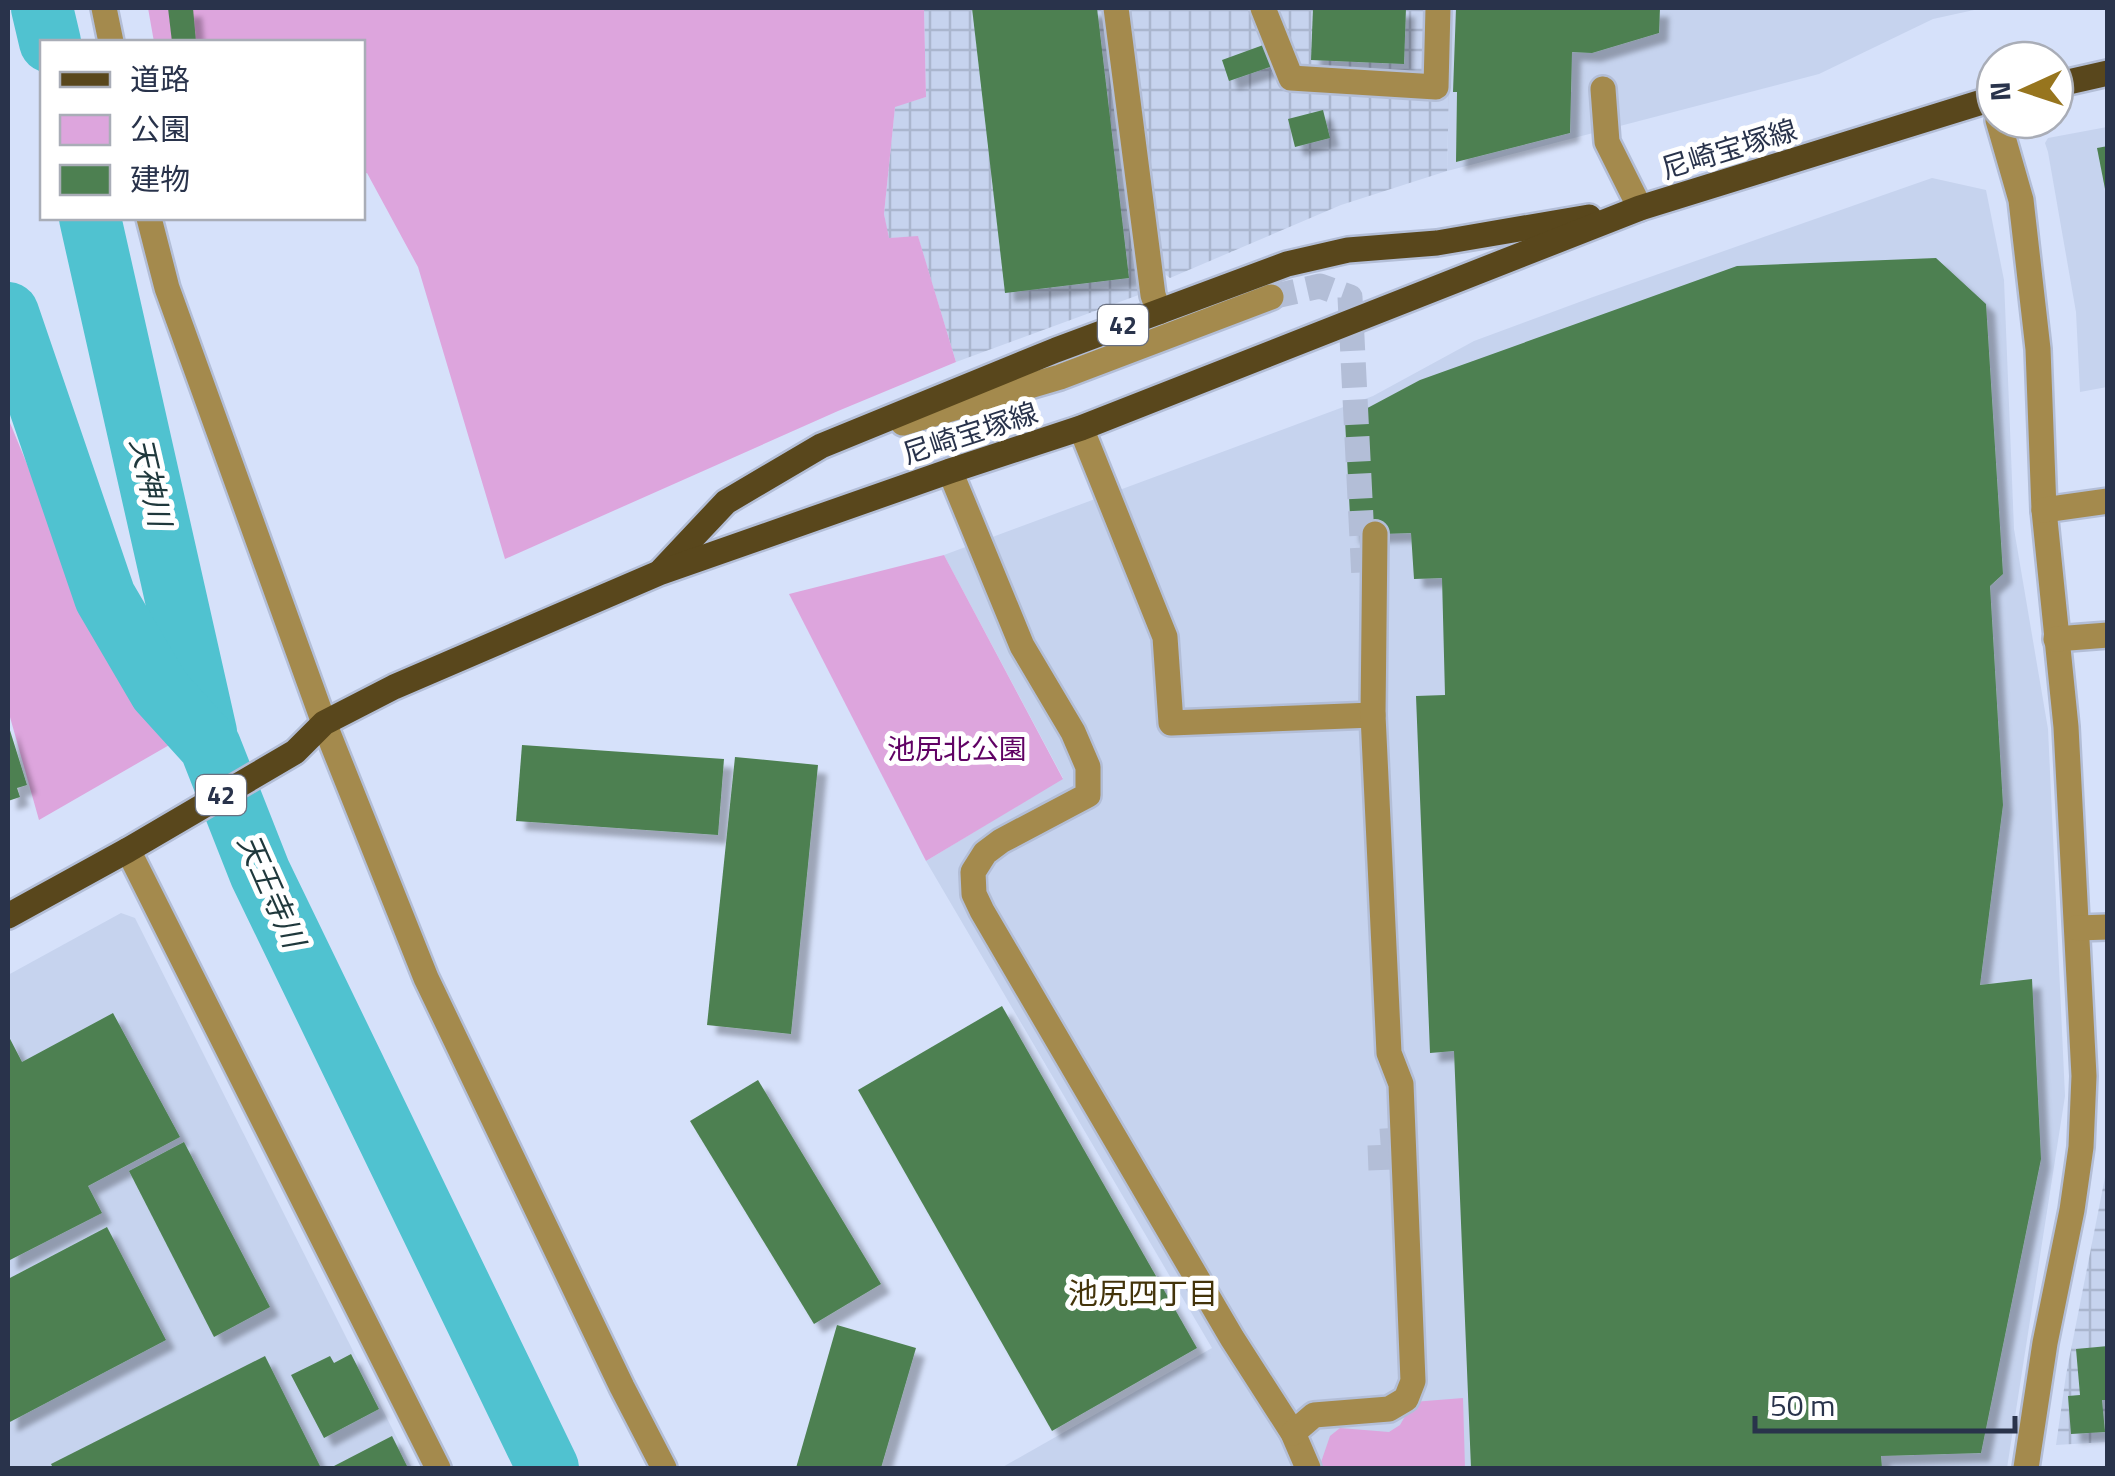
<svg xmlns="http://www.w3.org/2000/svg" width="2115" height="1476" viewBox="0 0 2115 1476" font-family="'Titillium Web','Noto Sans JP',sans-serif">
	<defs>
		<pattern id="industrial-grid" width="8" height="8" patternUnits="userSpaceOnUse" patternTransform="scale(2.5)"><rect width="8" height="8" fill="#c6d3ee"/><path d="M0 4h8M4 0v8" fill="none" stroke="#aab6ce"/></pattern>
		<filter id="shadow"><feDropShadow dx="9" dy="9" stdDeviation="2.5" flood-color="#0004"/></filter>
	</defs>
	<rect width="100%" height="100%" fill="#d6e1fa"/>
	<!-- built -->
	<g fill="#c6d3ee">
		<polygon points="1451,8 1983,8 1933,19 1819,74 1447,171"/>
		<polygon points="2107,127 2107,387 2080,392 2076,312 2048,152 2045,143 2048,138"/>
		<polygon points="1932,178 1986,190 2004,280 2014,529 2048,729 2065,1096 2007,1468 1001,1468 1212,1348 926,861 1063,778 944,555 1373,396 1474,341 1593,297"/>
		<polygon points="121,913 135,918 412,1468 8,1468 8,975"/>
	</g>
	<!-- industrial -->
	<g fill="url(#industrial-grid)">
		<polygon points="924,8 1107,8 1144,293 956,362 918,237 888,238 884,214 895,106 926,97"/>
		<polygon points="1125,8 1451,8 1447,171 1341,205 1170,278 1158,269"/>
		<polygon points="2107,1167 2107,1442 2056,1445 2066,1375"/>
	</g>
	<!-- green -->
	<g fill="#dda5dd">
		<polygon points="148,8 924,8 926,97 895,107 884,214 889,238 918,236 956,362 838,411 505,559 418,267 367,173 363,174 362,42 154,42"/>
		<polygon points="8,418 74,578 171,744 39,820 8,710"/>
		<polygon points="944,555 1063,779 926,861 789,594"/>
		<polygon points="1463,1398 1465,1468 1319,1468 1330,1436 1340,1428 1389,1432 1400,1425 1413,1402"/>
	</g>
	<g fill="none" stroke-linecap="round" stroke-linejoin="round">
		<!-- river -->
		<g stroke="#50c2d0" stroke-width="62">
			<polyline points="42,8 50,42"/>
			<polyline points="90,218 206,732"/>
			<polyline points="8,313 105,597 160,691 210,746 260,873 548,1468"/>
		</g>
	</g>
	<!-- building -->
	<g fill="#4d8051" filter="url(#shadow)">
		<polygon points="168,8 193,8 196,42 172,42"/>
		<polygon points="972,8 1097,8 1129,278 1005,293"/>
		<polygon points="1313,8 1406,8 1404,64 1311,60"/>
		<polygon points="1456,8 1660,8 1659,33 1592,53 1572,52 1570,133 1456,162 1457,92 1453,92"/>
		<polygon points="1266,44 1273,66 1229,81 1222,60"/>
		<polygon points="1323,110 1330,138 1295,147 1288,119"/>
		<polygon points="2108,146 2108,194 2106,194 2097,148"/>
		<polygon points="1936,258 1986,304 2003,574 1990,586 2003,805 1980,985 2032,979 2041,1159 1981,1453 1881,1456 1882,1468 1471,1468 1454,1051 1430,1053 1416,696 1445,695 1442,578 1414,579 1411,533 1351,535 1345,420 1420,380 1737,266"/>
		<polygon points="8,724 27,785 17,788 20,797 8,801"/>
		<polygon points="522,745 724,759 718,835 516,821"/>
		<polygon points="735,757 818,765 791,1034 707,1025"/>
		<polygon points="1002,1006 1197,1348 1052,1431 858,1090"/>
		<polygon points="113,1013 180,1137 88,1186 102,1213 8,1261 8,1035 22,1062"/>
		<polygon points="758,1080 881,1284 814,1324 690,1121"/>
		<polygon points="184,1142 270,1307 214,1337 129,1171"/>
		<polygon points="107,1227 166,1340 8,1423 8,1279"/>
		<polygon points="837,1325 916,1348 881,1468 796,1468"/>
		<polygon points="2108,1346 2108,1400 2102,1400 2105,1432 2071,1434 2068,1396 2080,1395 2076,1349"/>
		<polygon points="351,1354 379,1409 324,1438 291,1375 330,1356 334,1363"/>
		<polygon points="265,1356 321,1468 53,1468 51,1464"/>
		<polygon points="392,1436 408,1468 335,1468 334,1466"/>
	</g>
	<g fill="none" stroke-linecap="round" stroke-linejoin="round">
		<!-- minor-tunnel -->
		<g stroke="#b3bed7" stroke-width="25" stroke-dasharray="25 12" stroke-linecap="butt">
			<polyline points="1271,297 1320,286 1350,297 1364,579"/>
			<polyline points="1368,1158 1394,1157 1392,1128"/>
		</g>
		<!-- minor casing -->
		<g stroke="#b3bed7" stroke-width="30">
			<g id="minor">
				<polyline points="104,8 111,42"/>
				<polyline points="1116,8 1153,295 1159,312"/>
				<polyline points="1263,8 1291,78 1436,87 1438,8"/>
				<polyline points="1603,89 1607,142 1640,208"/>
				<polyline points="1998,120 2021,200 2038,349 2044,510 2066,727 2084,1076 2081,1147 2072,1210 2045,1343 2026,1468"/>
				<polyline points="149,218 167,288 324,723 426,978 622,1387 664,1468"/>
				<polyline points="903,423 1060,377 1271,297"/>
				<polyline points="1081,428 1165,637 1171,723 1373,715"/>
				<polyline points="950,471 1022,646 1073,732 1088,767 1088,795 1001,841 985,853 973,872 974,894 982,911 1232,1338 1293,1433 1308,1468"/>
				<polyline points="2044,510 2108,501"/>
				<polyline points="2056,639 2108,635"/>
				<polyline points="128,850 438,1468"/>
				<polyline points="2077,928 2108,927"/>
				<polyline points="1293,1433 1314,1415 1389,1409 1406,1399 1413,1381 1401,1084 1389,1053 1373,715 1375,534"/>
			</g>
		</g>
		<!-- major casing -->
		<g stroke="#b3bed7" stroke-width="30">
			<g id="major">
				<polyline points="2055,85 2108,73"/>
				<polyline points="662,570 726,502 821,446 1056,350 1287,264 1348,250 1437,243 1589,217"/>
				<polyline points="8,916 128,850 295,752 324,723 394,687 659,573 950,471 1081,428 1640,208 1995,98"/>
			</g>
		</g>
		<!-- minor -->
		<use href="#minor" stroke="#a48a4d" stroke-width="25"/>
		<!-- major -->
		<use href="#major" stroke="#59471c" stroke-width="25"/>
	</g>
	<g text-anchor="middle" stroke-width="10" stroke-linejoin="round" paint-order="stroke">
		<!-- shield labels -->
		<g fill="#fff" stroke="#697081" stroke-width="2.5">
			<rect x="1098" y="305" width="50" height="40" rx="8"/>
			<rect x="196" y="775" width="50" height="40" rx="8"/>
		</g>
		<g font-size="25" font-weight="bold" fill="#29334b">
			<text x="1123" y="334">42</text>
			<text x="221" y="804">42</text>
		</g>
		<!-- street labels -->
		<g font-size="28" fill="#29334b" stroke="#fff">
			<text transform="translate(1729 149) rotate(-17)" y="10">尼崎宝塚線</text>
			<text transform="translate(970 433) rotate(-18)" y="10">尼崎宝塚線</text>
		</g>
		<!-- park labels -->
		<g font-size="28" fill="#600264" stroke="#fff">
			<text x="957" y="759">池尻北公園</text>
		</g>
		<!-- water labels -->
		<g font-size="30" font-style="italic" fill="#1f383c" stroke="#fff">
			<text transform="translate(150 482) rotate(77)" y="10">天神川</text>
			<text transform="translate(271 891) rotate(66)" y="10">天王寺川</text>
		</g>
		<!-- neighbourhood labels -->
		<g font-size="30" fill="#433309" stroke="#fff">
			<text x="1143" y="1304">池尻四丁目</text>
		</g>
	</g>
	<!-- border -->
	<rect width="2115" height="1476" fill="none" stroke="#29334b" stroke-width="20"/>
	<!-- legend -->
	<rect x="40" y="40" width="325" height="180" fill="#ffffff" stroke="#a9adb7" stroke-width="2.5"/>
	<rect x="60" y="72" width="50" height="15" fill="#59471c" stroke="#a9adb7" stroke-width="2.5"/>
	<text x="130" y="90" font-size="30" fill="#29334b">道路</text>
	<rect x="60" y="115" width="50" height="30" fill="#dda5dd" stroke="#a9adb7" stroke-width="2.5"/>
	<text x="130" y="140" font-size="30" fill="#29334b">公園</text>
	<rect x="60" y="165" width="50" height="30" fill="#4d8051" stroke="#a9adb7" stroke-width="2.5"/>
	<text x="130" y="190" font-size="30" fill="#29334b">建物</text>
	<!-- north arrow -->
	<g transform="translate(2025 90) rotate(267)"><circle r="48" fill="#ffffff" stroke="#a9adb7" stroke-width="2.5"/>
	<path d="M0-8L18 38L0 25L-18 38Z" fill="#97751e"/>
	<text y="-15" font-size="28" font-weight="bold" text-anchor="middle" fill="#29334b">N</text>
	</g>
	<!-- scale -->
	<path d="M1755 1416v15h260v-15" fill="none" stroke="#29334b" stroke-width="5"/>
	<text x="1770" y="1416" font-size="30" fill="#29334b" stroke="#ffffff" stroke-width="8" paint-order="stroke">50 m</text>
</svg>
